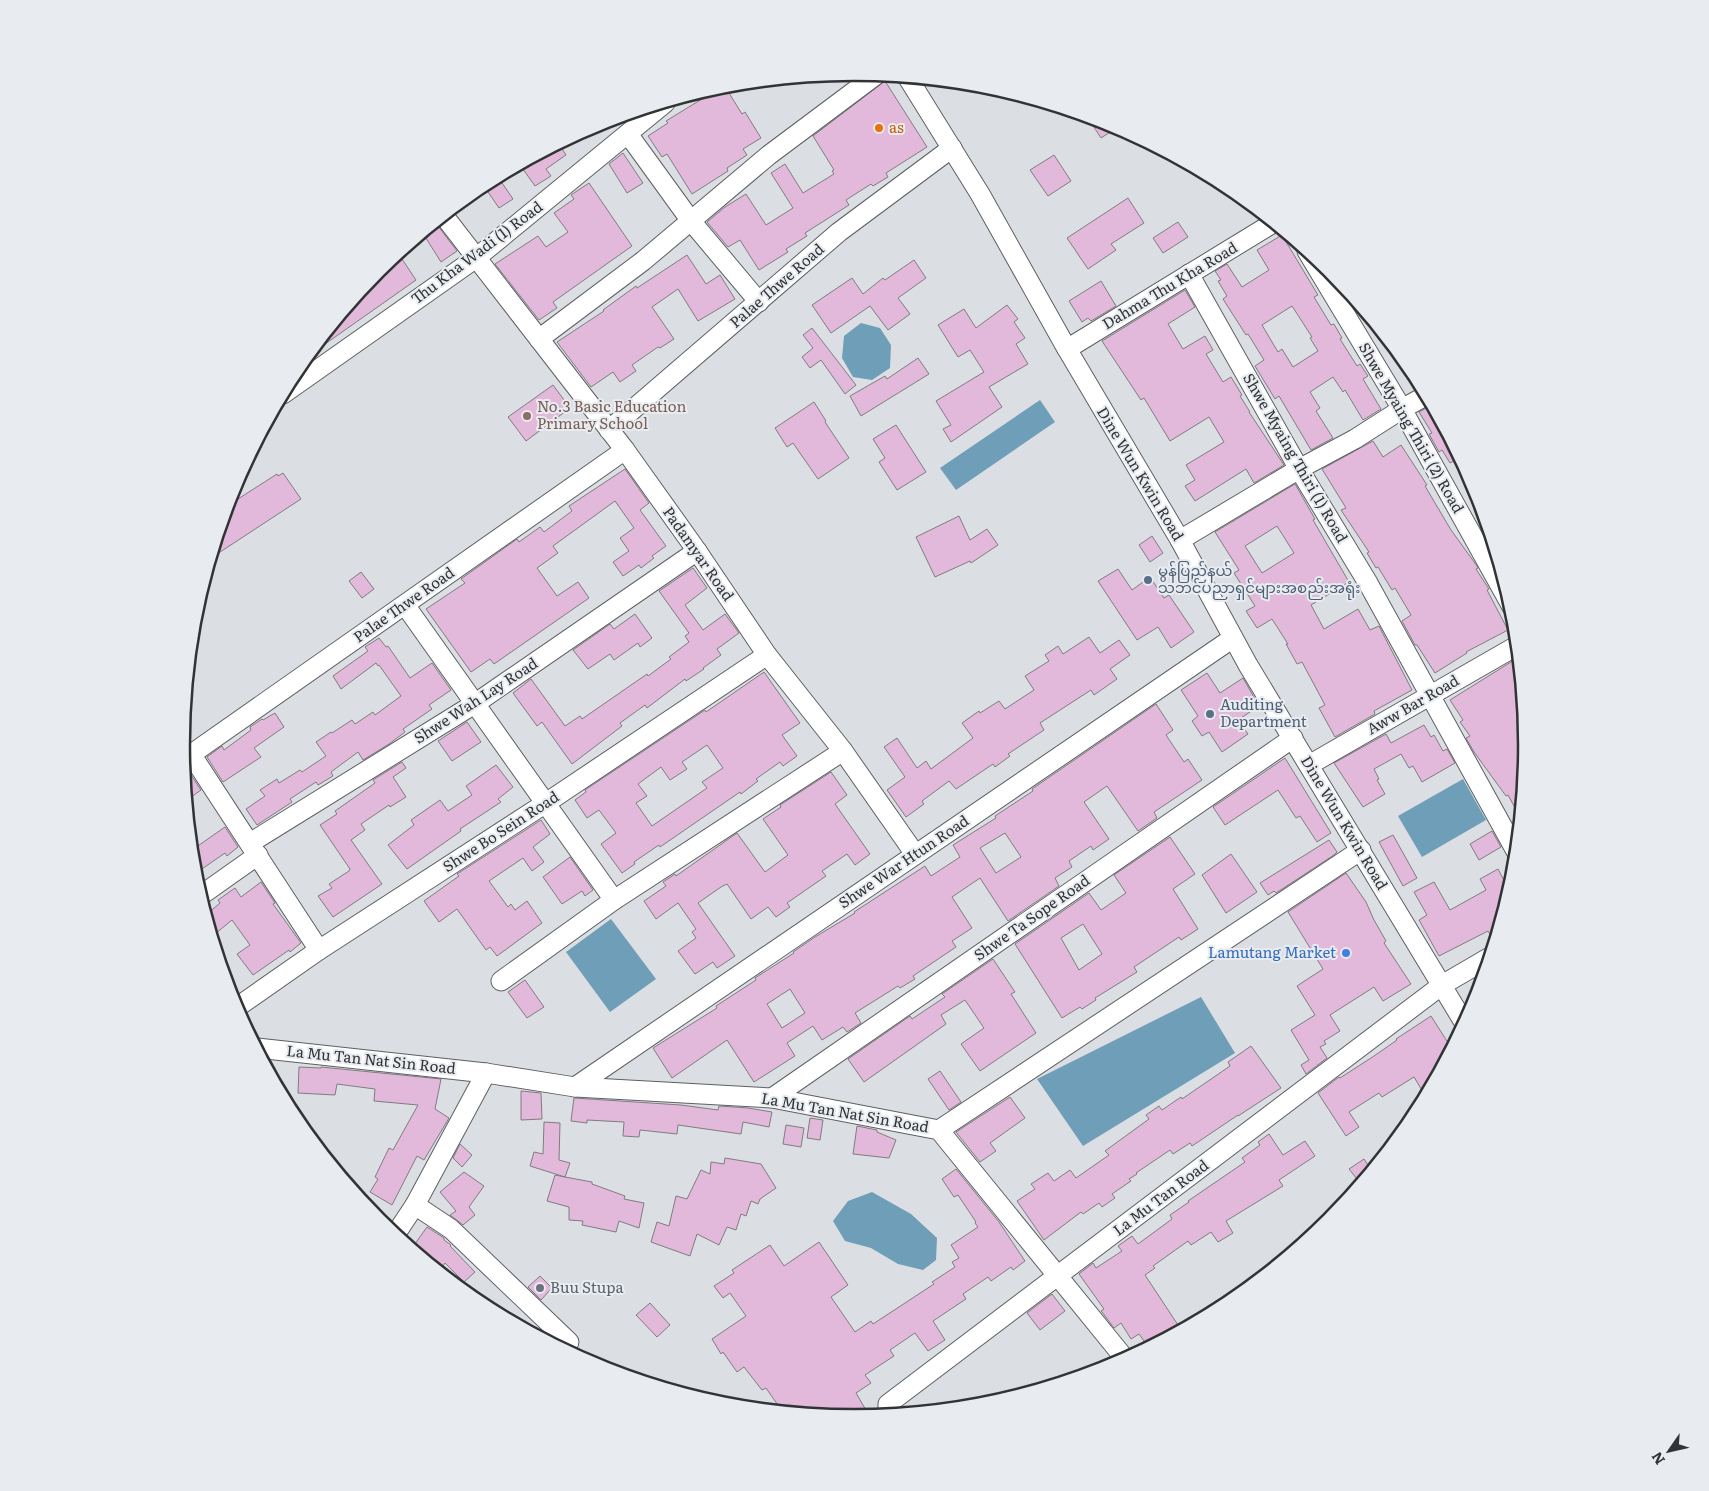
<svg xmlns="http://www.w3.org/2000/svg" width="1709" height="1491" viewBox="0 0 1709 1491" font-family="Literata,'Noto Sans Myanmar',serif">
	<rect width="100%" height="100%" fill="#dbdfe3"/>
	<!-- water -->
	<g fill="#6f9eb8">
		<polygon points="861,323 880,328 891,345 890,368 872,380 853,377 842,358 844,336"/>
		<polygon points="1040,400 1055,422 956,490 940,468"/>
		<polygon points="1463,779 1486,820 1422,857 1398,816"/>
		<polygon points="611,919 656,979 610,1012 566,952"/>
		<polygon points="1201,997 1235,1053 1083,1146 1037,1079"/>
		<polygon points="872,1192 911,1214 937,1238 936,1260 923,1270 898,1264 871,1248 845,1241 833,1221 848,1201"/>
	</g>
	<!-- building -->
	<g fill="#e2b9da" stroke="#807c7f" fill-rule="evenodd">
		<polygon points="885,81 927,147 886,173 888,177 873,186 871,184 846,200 849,205 805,233 807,236 786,249 788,252 759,270 740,240 728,247 707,222 725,207 746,194 766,225 793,208 771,173 785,164 803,193 834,174 832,171 834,170 813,136"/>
		<polygon points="724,85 742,114 745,112 761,138 743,149 747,155 727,168 728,171 692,194 667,154 662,157 648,136 668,123 666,121 710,94 708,90"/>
		<polygon points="1087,116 1112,124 1118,127 1101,138"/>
		<polygon points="559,144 566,155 546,169 551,176 535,186 520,165"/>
		<polygon points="623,153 643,183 627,193 609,164"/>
		<polygon points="1054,155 1071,181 1048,196 1030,170"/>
		<polygon points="498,177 513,199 499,208 484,186"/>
		<polygon points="589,183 632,246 553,302 557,308 539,320 495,264 538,236 546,247 568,232 554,213 574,199 571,195"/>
		<polygon points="1128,198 1144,223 1111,244 1116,250 1088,269 1067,238"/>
		<polygon points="1178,222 1188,237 1163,253 1153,238"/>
		<polygon points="438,226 457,251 441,262 424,235"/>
		<path d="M1282,235L1318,295L1314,297L1331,325L1334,324L1342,338L1340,339L1357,366L1360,364L1368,376L1363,379L1381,409L1363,420L1345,390L1343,392L1333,377L1310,392L1320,408L1316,411L1333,438L1311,450L1279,396L1275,399L1255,366L1264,360L1248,334L1246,335L1223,299L1227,296L1218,281L1221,280L1215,271L1227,264L1242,287L1269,270L1257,250ZM1292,306L1312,337L1310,338L1318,351L1293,367L1282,349L1278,352L1262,325Z"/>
		<polygon points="398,253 416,280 318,349 316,346 379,269"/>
		<polygon points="687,255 706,284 720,275 735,299 698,321 678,289 652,307 674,339 660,348 658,347 632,365 636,371 620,382 613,372 591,387 557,342 604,311 603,310 636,286 637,288"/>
		<polygon points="914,260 926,278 898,298 910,314 888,330 870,306 831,333 812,305 852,278 863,294 883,278 885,280"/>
		<polygon points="1101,281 1116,306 1091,321 1088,318 1082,322 1069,301"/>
		<polygon points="1185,290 1195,307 1168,324 1183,349 1205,336 1213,350 1206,354 1223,382 1231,377 1242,395 1240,396 1250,412 1249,412 1284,465 1254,483 1246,469 1195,501 1185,486 1195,480 1186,465 1224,442 1209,417 1170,441 1144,398 1141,400 1102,341"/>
		<polygon points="1007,305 1018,319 1014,322 1025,338 1016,344 1028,364 989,387 1002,407 951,442 943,429 951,425 936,401 984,372 970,350 958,357 938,325 964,309 976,328"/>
		<polygon points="812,328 856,385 845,394 821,360 810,368 802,357 813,348 803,335"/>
		<polygon points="918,358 929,374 861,416 850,396 885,376 887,379"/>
		<polygon points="553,385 570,408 526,441 508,417"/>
		<polygon points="814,402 826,421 825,422 849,458 818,479 793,443 787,447 775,428"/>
		<polygon points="1432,405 1460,458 1450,463 1442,450 1439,452 1429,434 1432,433 1419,412"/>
		<polygon points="896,425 926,472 897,490 879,462 885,458 873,439"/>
		<polygon points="1373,441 1383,457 1401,445 1427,485 1425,486 1451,530 1477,566 1478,568 1476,569 1489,589 1487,590 1508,630 1466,652 1467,653 1435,673 1417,645 1415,645 1402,621 1411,615 1395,588 1392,590 1378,567 1376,568 1367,553 1369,552 1341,510 1346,508 1322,469"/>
		<polygon points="625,469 649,503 640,510 666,546 652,556 654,558 641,568 639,565 623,576 613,562 629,551 620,538 634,528 615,501 553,546 558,553 537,568 557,596 578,582 589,598 494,664 490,659 471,672 426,609 465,583 461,579 517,539 519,542 540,527 544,532 572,511 569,506"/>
		<polygon points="283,473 301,499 211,558 227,506 277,474 278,476"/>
		<path d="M1295,484L1315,519L1313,520L1349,582L1311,605L1324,629L1358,609L1370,630L1379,626L1412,690L1374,711L1375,714L1335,737L1319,708L1325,705L1302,662L1297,664L1286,644H1288L1272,619L1257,628L1246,611L1255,606L1234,573L1239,570L1215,532ZM1277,526L1294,553L1262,573L1245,546Z"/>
		<polygon points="959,516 970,540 987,529 998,545 971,563 970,561 935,577 916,537"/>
		<polygon points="1152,536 1163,553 1150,562 1139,545"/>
		<polygon points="693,568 707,588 685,605 703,630 725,614 739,633 717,649 721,655 703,668 704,669 686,681 685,679 647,708 645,705 620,723 622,726 572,764 542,722 537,726 513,693 531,679 565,726 580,716 582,719 647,674 648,676 671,659 669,657 689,642 685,636 689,633 659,591"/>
		<polygon points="1118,569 1132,590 1150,577 1164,598 1169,595 1194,632 1171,648 1158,627 1137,640 1098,581"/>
		<polygon points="361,572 374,589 362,598 349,581"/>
		<polygon points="635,614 652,638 640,647 638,643 614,660 610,654 588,669 573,650 610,624 614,629"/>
		<polygon points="1089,637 1100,653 1119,640 1130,655 1110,669 1117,679 1094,695 1091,690 1040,723 1044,730 1008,754 1010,756 995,767 993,764 956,789 949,781 922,801 924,804 906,817 887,790 905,777 884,747 897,738 917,768 926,761 931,769 973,738 962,723 979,711 980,713 999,701 1005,709 1034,690 1025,676 1049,661 1045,655 1058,646 1063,654"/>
		<polygon points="379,638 386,647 388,646 410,678 432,663 451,690 429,705 432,709 403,729 405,732 389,744 363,760 358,752 331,772 333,776 318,785 316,782 290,799 292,802 257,825 246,809 265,796 260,790 277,779 279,783 300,770 302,772 326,756 316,742 331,732 332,733 352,720 355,724 373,712 375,715 401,696 379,665 378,666 376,663 341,689 333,676 368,651 365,647"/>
		<polygon points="1519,657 1528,746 1520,817 1508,795 1506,796 1474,752 1466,738 1470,736 1460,722 1463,720 1450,700"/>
		<path d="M764,672L800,723L782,735L797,756L783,766L780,762L756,779L758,781L741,794L740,792L660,847L659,845L634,862L635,864L622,873L601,844L616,833L599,810L587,818L575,800L586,792L585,790L705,710L706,712ZM707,745L723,768L702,782L707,788L652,826L636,803L647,796L638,784L661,767L670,780L687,769L682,762Z"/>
		<polygon points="1207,673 1220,693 1243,678 1259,706 1238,720 1248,734 1222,752 1209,732 1202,736 1192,721 1198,716 1181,690"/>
		<path d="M1156,704L1173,730L1166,735L1184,762L1188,759L1202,780L1154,812L1157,818L1138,831L1107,786L1084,802L1109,839L1093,850L1091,846L1069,861L1072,867L1055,878L1059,886L1008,921L980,878L952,897L972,928L952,941L956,947L913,976L915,979L900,988L898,986L855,1013L861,1023L847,1032L843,1027L822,1040L813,1026L787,1043L795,1056L754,1082L727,1040L672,1078L653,1048L717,1008L716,1006L756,980L755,978L794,953L793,952L815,937L855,913L854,912L925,866L931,876L960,857L953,845L996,818L995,816L1033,791L1032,789ZM1005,833L1021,857L996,873L980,848ZM790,989L805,1013L782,1028L767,1004Z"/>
		<polygon points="275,713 284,727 254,748 261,757 223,782 207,757 222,746 224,750 251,730 250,727 262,719 263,720"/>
		<polygon points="467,722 481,742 452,761 438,741"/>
		<polygon points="1424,725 1431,737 1434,735 1443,751 1447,749 1455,763 1422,782 1413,766 1409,768 1401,754 1374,769 1379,779 1377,780 1385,794 1363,807 1334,763 1386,734 1391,743"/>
		<polygon points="1285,758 1331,833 1317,842 1300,816 1296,818 1278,790 1225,825 1213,807"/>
		<polygon points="402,762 406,768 393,777 406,797 390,807 389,805 361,824 365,830 351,840 382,884 333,917 318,896 332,888 329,884 349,871 350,869 320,825 337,814 335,811 375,783 373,780"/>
		<polygon points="496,765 513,787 498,799 501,802 460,829 461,831 407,869 388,845 414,825 411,820 440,800 448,811 472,795 466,786"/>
		<polygon points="831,772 847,795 835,804 870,854 855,865 847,854 822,871 826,876 787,903 790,907 776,917 768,907 751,919 727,884 721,887 698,903 735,956 717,968 713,962 695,974 678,951 696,938 692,932 696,929 678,903 656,919 644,901 666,886 663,882 675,874 676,876 737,833 765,872 788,855 763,819 781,807 780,805"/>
		<polygon points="191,775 201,790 187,800 185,779"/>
		<polygon points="541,820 550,834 533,847 544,862 532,871 523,858 489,881 508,907 511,904 515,910 527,901 542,923 497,956 490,947 486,950 457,909 439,922 424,901 459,876 457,874"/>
		<polygon points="225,827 238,847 227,856 225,853 199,871 193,863 192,850"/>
		<polygon points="1492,831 1501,847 1479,860 1470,844"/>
		<polygon points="1393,835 1417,878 1403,886 1379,842"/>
		<path d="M1170,837L1195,874L1173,889L1198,929L1181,940L1179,937L1134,967L1137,972L1095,998L1096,1000L1082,1009L1080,1007L1062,1018L1015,944L1089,893L1101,910L1126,893L1114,875ZM1083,924L1102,954L1079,970L1061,938Z"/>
		<polygon points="1329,840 1337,852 1334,855 1276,893 1274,891 1268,895 1260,883"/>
		<polygon points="1231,854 1257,892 1226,913 1202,875"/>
		<polygon points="570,857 593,890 585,896 582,891 562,904 543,877"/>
		<polygon points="1498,869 1510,892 1495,943 1488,931 1439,956 1419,920 1427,915 1414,892 1434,882 1450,910 1486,890 1480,879"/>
		<polygon points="1346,873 1366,902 1374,920 1386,941 1384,943 1411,984 1383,1001 1374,987 1330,1015 1340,1031 1324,1041 1326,1044 1320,1047 1327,1058 1306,1074 1301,1065 1309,1060 1291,1030 1315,1015 1297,986 1323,969 1288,912"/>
		<polygon points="261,882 275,903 273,904 301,943 290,952 289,950 253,975 237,954 250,945 232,920 215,934 210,927 206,915 220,903 218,900 235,888 241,897"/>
		<polygon points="993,959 1015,992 1011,994 1036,1033 980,1071 961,1044 984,1028 965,1000 941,1015 946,1024 864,1082 848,1059 910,1016 912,1019 945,997 942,994"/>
		<polygon points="525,980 544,1007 527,1018 508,992"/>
		<polygon points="1431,1016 1452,1049 1426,1097 1414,1077 1382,1097 1379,1093 1349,1112 1359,1127 1346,1136 1318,1093 1339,1077 1340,1078 1374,1056 1397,1040 1396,1039"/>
		<polygon points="1251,1046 1281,1088 1238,1116 1238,1115 1192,1146 1190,1143 1173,1154 1170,1150 1136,1173 1137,1174 1129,1179 1131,1181 1112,1194 1115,1198 1102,1207 1099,1203 1083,1214 1081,1212 1044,1240 1017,1201 1035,1189 1031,1184 1048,1173 1054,1181 1070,1170 1076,1178 1109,1155 1105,1151 1149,1119 1146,1115 1159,1106 1162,1110 1181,1097 1182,1099 1230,1066 1228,1062"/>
		<polygon points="299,1067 321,1068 321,1067 441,1079 435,1109 449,1118 424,1160 417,1156 392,1205 370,1192 378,1179 375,1177 389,1148 393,1150 418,1105 374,1101 375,1089 337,1084 335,1095 298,1093"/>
		<polygon points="940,1071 961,1102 949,1110 928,1079"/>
		<polygon points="521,1091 541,1093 542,1119 521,1120"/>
		<polygon points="1010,1097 1025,1118 990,1143 996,1151 980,1162 956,1132"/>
		<polygon points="574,1098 681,1105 718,1110 719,1106 748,1108 772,1112 769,1127 743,1122 741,1134 678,1125 677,1134 640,1130 639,1137 623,1136 624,1122 587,1120 587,1123 571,1121"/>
		<polygon points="810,1118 823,1120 820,1140 807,1138"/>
		<polygon points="544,1122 560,1123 559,1160 570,1163 565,1177 592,1182 592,1184 625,1196 624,1199 644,1203 639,1228 619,1221 616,1232 582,1225 583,1221 569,1220 569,1207 547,1201 555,1175 565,1177 530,1166 534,1152 543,1154"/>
		<polygon points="786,1125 804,1128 801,1147 783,1144"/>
		<polygon points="857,1126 877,1130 877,1132 896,1140 889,1158 853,1154"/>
		<polygon points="1269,1134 1283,1155 1305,1141 1315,1156 1279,1180 1283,1186 1226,1221 1233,1233 1218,1242 1211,1232 1191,1245 1188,1241 1153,1266 1155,1268 1145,1275 1180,1328 1149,1348 1139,1334 1131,1339 1121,1323 1114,1328 1102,1312 1101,1311 1104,1309 1079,1274 1093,1263 1096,1268 1122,1251 1118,1246 1132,1236 1138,1244 1172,1219 1170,1215 1189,1202 1188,1201 1245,1162 1242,1158 1260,1145 1258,1142"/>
		<polygon points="460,1144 472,1155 462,1167 453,1158"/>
		<polygon points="725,1158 761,1164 776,1188 760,1199 758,1204 751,1201 746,1216 741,1214 736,1230 727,1227 719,1245 697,1234 690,1256 651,1242 657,1222 669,1226 676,1196 687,1199 701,1170 710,1174 711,1162 724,1164"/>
		<polygon points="1364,1159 1372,1171 1361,1184 1349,1169"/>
		<polygon points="956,1169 999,1222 1025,1261 1013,1270 1011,1267 991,1281 988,1277 963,1294 966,1299 933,1321 945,1340 928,1351 915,1333 890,1350 894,1356 865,1375 871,1383 856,1393 870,1417 852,1418 847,1410 836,1417 782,1411 766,1388 762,1390 744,1367 737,1372 723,1352 721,1354 712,1339 746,1316 730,1293 723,1298 714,1286 734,1273 732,1270 770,1245 784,1266 819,1242 848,1285 831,1297 855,1332 871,1321 873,1324 934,1284 932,1282 955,1267 952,1262 959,1258 951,1245 978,1227 975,1223 976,1222 958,1195 954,1197 942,1179"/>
		<polygon points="464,1172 484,1186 469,1207 475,1215 463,1225 450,1215 456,1211 440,1192"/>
		<polygon points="427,1227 444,1238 444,1240 451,1245 450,1246 475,1272 464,1282 445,1263 440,1271 412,1248"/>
		<polygon points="540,1276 552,1288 541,1300 528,1287"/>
		<polygon points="1052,1294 1065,1311 1040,1330 1027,1313"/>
		<polygon points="650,1303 670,1325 657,1337 636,1315"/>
	</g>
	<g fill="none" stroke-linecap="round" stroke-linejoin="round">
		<!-- minor casing -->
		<g stroke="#5d6063" stroke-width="21">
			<g id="minor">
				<polyline points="908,78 980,194 1067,349 1180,540 1248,665 1465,1024"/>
				<polyline points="628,134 691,221 759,302"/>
				<polyline points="444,216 625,450 697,551 767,655 843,751 915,854"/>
				<polyline points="1307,251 1402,409 1512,607"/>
				<polyline points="1189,274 1299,469 1368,583 1517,853"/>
				<polyline points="539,339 643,261 769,155 876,75"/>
				<polyline points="1067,349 1273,223"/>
				<polyline points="283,394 476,258 665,103"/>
				<polyline points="609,430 839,232 952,148"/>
				<polyline points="1180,540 1299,469 1355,439 1402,409 1427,395"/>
				<polyline points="405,605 614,900"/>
				<polyline points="191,754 319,950"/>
				<polyline points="183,760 625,450"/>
				<polyline points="1309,765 1518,645"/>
				<polyline points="250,843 476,703 697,551"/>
				<polyline points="200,896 258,855"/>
				<polyline points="501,981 614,900 843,751"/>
				<polyline points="236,1008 319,950 546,803 767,655"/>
				<polyline points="257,1048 486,1073 575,1087 772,1098 939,1130 1126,1360"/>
				<polyline points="486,1073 415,1205 451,1229 569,1342"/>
				<polyline points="575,1087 1233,638"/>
				<polyline points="772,1098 1293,738"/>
				<polyline points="939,1130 1361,850"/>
				<polyline points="395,1235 415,1205"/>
				<polyline points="888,1415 888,1404 1442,985 1490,957"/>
			</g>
		</g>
		<!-- minor -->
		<use href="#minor" stroke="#fff" stroke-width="19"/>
	</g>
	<!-- markers -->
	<circle fill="#e8710a" stroke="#e8ecf0" stroke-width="2" cx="879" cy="128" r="5"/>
	<circle fill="#8d6e63" stroke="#e8ecf0" stroke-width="2" cx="527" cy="416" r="5"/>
	<g fill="#5c6f8a" stroke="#e8ecf0" stroke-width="2">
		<circle cx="1148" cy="580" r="5"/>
		<circle cx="1210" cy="714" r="5"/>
	</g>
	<circle fill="#3f7fe0" stroke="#e8ecf0" stroke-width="2" cx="1346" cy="953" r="5"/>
	<circle fill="#6b7280" stroke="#e8ecf0" stroke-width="2" cx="540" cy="1288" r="5"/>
	<g text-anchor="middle" stroke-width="4" stroke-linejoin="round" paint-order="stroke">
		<!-- food labels -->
		<g font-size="15" fill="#c56008" stroke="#e8ecf0" text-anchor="start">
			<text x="889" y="133">as</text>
		</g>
		<!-- street labels -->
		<g font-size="15" fill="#323335" stroke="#e8ecf0">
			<text transform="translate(477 253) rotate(-37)" y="5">Thu Kha Wadi (1) Road</text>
			<text transform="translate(777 286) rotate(-41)" y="5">Palae Thwe Road</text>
			<text transform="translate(1170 286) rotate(-31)" y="5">Dahma Thu Kha Road</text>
			<text transform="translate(1411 428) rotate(60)" y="5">Shwe Myaing Thiri (2) Road</text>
			<text transform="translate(1295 458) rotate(60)" y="5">Shwe Myaing Thiri (1) Road</text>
			<text transform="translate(1140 474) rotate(59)" y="5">Dine Wun Kwin Road</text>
			<text transform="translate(698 554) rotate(55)" y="5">Padamyar Road</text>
			<text transform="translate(404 605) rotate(-35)" y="5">Palae Thwe Road</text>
			<text transform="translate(476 701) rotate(-33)" y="5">Shwe Wah Lay Road</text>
			<text transform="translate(1413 705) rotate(-30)" y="5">Aww Bar Road</text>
			<text transform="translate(1344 823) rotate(59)" y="5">Dine Wun Kwin Road</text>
			<text transform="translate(501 832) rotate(-33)" y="5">Shwe Bo Sein Road</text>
			<text transform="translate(904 862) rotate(-34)" y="5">Shwe War Htun Road</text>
			<text transform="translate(1032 918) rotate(-35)" y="5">Shwe Ta Sope Road</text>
			<text transform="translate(371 1060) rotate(6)" y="5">La Mu Tan Nat Sin Road</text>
			<text transform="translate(845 1113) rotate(10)" y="5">La Mu Tan Nat Sin Road</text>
			<text transform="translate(1161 1198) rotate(-37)" y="5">La Mu Tan Road</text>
		</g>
		<!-- education labels -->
		<g font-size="15" fill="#785e54" stroke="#e8ecf0" text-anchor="start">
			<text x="537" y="412">No.3 Basic Education<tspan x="537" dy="17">Primary School</tspan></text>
		</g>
		<!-- service labels -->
		<g font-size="15" fill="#4e5e75" stroke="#e8ecf0" text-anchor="start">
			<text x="1158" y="576">မွန်ပြည်နယ်<tspan x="1158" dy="17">သဘင်ပညာရှင်များအစည်းအရုံး</tspan></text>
			<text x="1220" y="710">Auditing<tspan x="1220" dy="17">Department</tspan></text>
		</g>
		<!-- shop labels -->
		<g font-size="15" fill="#366cbe" stroke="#e8ecf0" text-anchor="end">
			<text x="1336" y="958">Lamutang Market</text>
		</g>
		<!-- worship labels -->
		<g font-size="15" fill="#5b616d" stroke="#e8ecf0" text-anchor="start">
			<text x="550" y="1293">Buu Stupa</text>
		</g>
	</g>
	<!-- crop -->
	<path d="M0 0H1709V1491H0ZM190 745a664 664 0 1 1 1328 0a664 664 0 1 1-1328 0Z" fill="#e8ecf0" fill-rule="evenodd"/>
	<path fill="none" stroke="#323335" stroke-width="2.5" d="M190 745a664 664 0 1 1 1328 0a664 664 0 1 1-1328 0Z"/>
	<!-- north arrow -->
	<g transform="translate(1669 1451) rotate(236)" stroke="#e8ecf0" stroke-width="4" paint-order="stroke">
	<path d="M0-4L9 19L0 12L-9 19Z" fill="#323335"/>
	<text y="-8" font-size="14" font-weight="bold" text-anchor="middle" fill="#323335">N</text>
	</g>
</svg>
